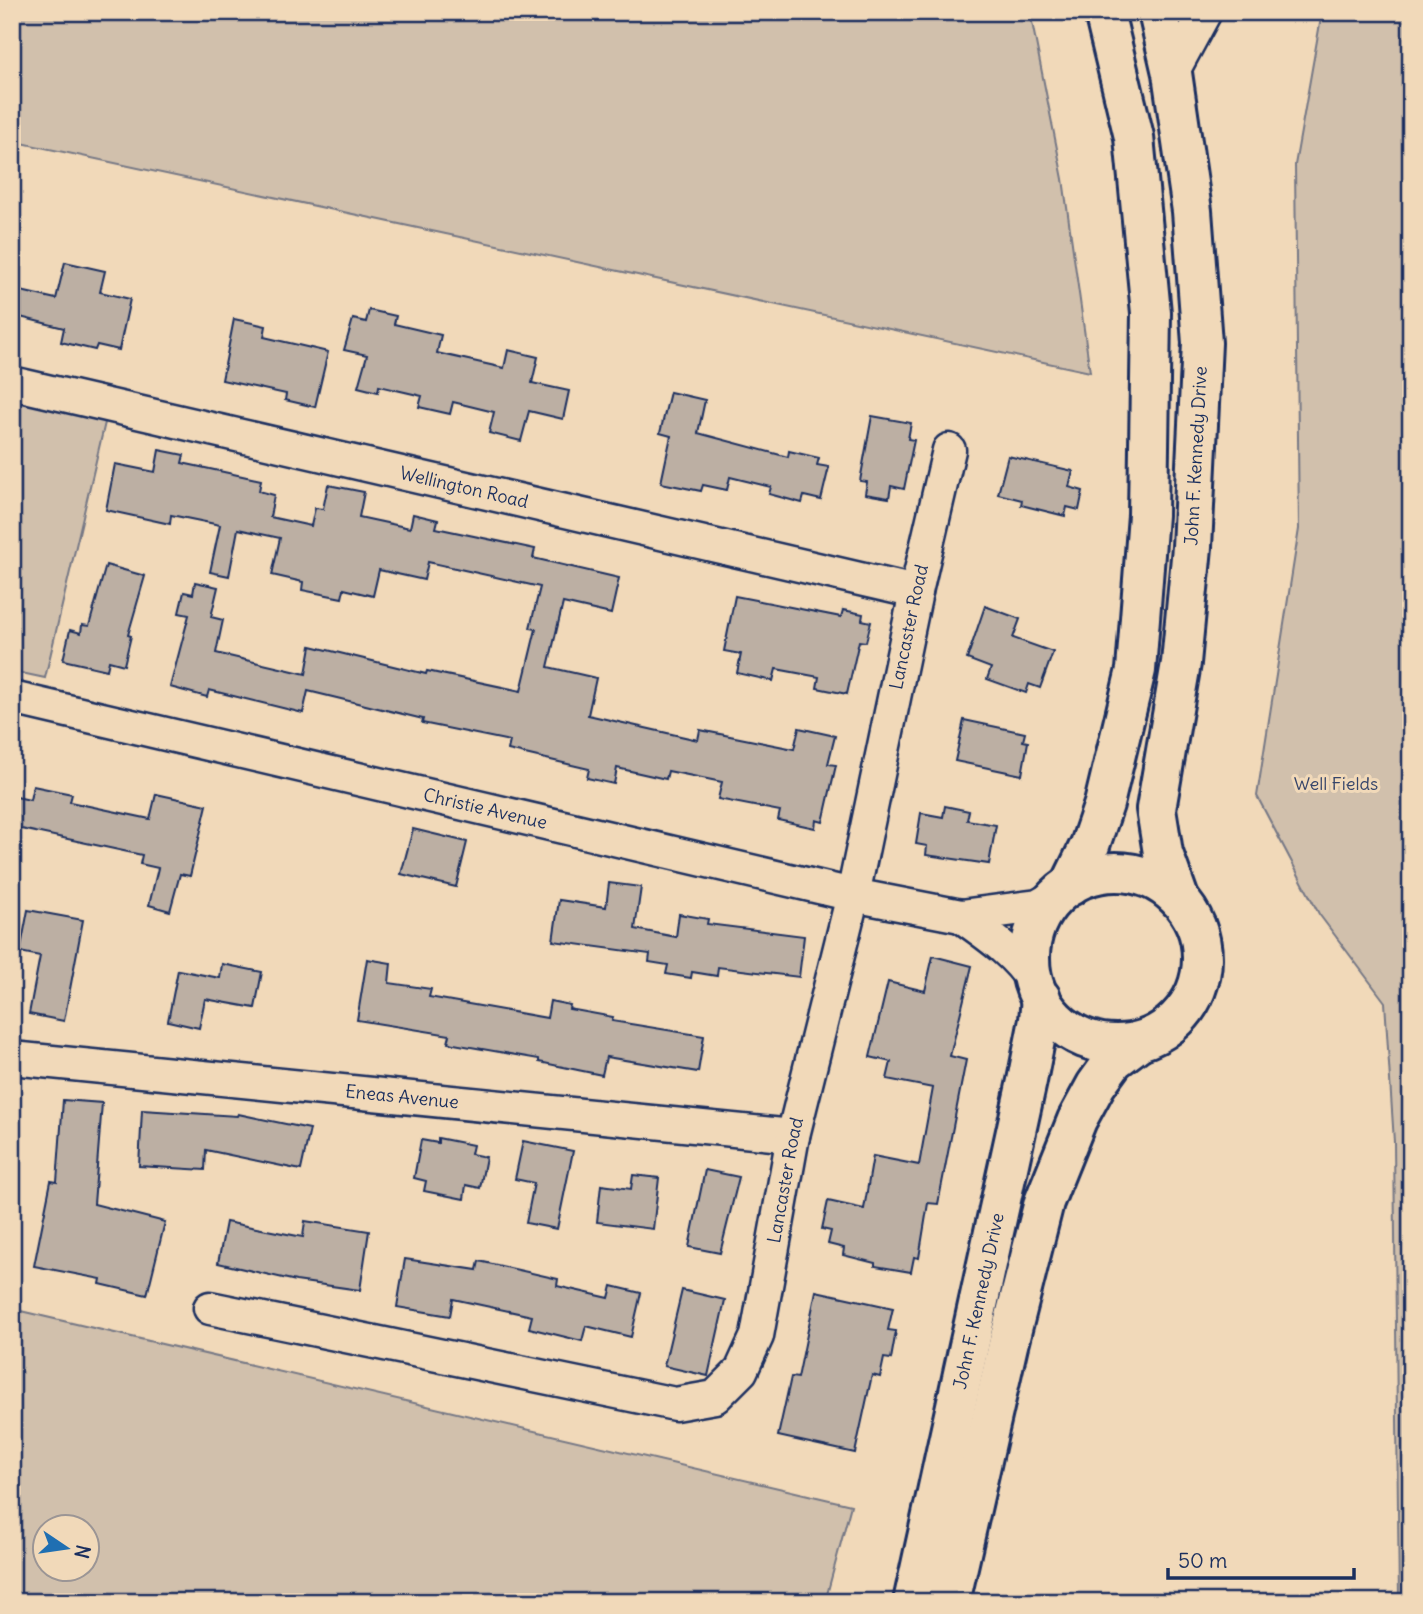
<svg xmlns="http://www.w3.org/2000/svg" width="1423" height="1614" viewBox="0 0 1423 1614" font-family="Delius,sans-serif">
	<rect width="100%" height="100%" fill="#f1d9b9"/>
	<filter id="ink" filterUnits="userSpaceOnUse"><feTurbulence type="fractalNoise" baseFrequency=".0143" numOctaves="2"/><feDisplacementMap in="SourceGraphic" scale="14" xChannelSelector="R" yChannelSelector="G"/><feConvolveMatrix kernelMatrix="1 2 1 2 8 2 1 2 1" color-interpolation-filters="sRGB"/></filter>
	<g filter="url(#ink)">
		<!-- green -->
		<g fill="#d1c0ac" stroke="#767885" stroke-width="2" fill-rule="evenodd">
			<polygon points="12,12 1030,12 1063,179 1090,372 12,141"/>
			<polygon points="1322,12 1411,12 1411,1602 1399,1602 1394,1142 1385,1002 1319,914 1257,796 1299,529 1295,165"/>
			<polygon points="12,391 107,414 45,678 12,671"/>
			<path d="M12,1309L851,1505L825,1602H12ZM46,1526H88V1568H46Z"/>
		</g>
		<!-- building -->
		<g fill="#bcafa3" stroke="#1b2f5e" stroke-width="2">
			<polygon points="65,262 105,271 100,292 130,299 119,350 97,345 95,350 61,342 64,328 12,315 12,289 56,299"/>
			<polygon points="369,310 396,316 394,324 441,335 437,353 504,368 508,350 538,357 532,383 569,391 563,419 529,411 521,441 489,433 494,412 453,402 450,414 419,407 422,396 379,386 378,392 358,387 367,355 344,350 353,319 366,322"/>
			<polygon points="234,319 266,326 264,337 328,352 315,407 285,400 286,394 222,380"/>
			<polygon points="670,392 705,400 698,433 788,457 789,451 819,458 817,465 829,467 821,500 804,496 802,503 769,494 771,487 730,477 727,490 703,485 701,491 661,483 671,436 660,433"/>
			<polygon points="872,416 911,423 908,439 914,440 904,489 891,486 889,498 865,494 867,482 860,481"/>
			<polygon points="159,450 184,455 182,463 261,480 259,491 274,495 270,517 311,526 315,508 323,509 328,485 364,492 359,517 410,528 413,514 438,520 436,528 535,549 533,558 619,578 611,614 563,603 548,667 596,678 588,715 698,740 700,730 794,749 799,728 835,736 828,764 836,765 823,822 816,820 815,828 778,820 780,811 718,799 722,782 668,771 666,779 617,768 614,784 587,778 589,769 508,750 510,741 422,723 423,719 308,691 303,713 209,690 207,697 170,687 189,615 179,613 184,592 193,594 195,582 218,587 211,617 223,620 216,653 306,674 311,646 426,674 427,671 521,691 536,629 530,628 540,587 428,562 424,580 379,570 373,596 344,589 342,598 302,590 303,582 272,575 280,538 238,529 229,576 210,572 220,525 171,515 170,524 106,510 115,464 155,472"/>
			<polygon points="1008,456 1073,471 1069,487 1083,491 1079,510 1067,507 1065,516 1021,505 1022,500 998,494"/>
			<polygon points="106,565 145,576 128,635 131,636 124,665 109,661 107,670 63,660 70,630 81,633 82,625 89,626"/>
			<polygon points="735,596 841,617 843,610 863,614 862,620 871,622 866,642 859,641 847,694 817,688 819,677 776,669 773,681 737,673 741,654 724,651"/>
			<polygon points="985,606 1020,619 1013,638 1053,652 1040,688 1029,684 1026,693 987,679 991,668 967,659"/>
			<polygon points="964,720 1025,733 1023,741 1028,742 1022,775 955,761"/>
			<polygon points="33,786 72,794 70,802 150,819 156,794 207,805 190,876 180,874 170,911 149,905 158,868 140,864 142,855 12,827 12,796 30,800"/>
			<polygon points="945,806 969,811 967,820 996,825 989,864 926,855 927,846 916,844 921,813 943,817"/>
			<polygon points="413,829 467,842 456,887 401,874"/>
			<polygon points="609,883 641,887 635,929 676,937 679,914 708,919 707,924 804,936 799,977 718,967 717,976 692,972 691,978 666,974 668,965 649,962 650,954 553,941 559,900 606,907"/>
			<polygon points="28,910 83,920 64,1021 29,1014 40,956 20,952"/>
			<polygon points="933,956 972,966 950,1056 966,1060 938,1204 928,1203 919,1258 914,1257 911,1272 875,1266 875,1263 843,1255 844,1248 828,1244 831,1231 822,1229 828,1201 864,1209 873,1156 919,1165 933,1088 887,1079 891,1062 870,1057 888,982 925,991"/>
			<polygon points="367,959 391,963 389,983 431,989 429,997 547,1018 550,1001 570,1005 569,1009 613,1017 612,1021 704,1036 698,1072 606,1057 602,1075 539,1062 539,1059 448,1043 450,1035 357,1020"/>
			<polygon points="222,964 262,972 255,1008 205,999 199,1028 168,1021 178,970 220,978"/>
			<polygon points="63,1100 102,1103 94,1204 165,1222 147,1295 100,1284 101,1279 34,1266 51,1181 57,1182"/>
			<polygon points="142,1110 237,1116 238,1114 310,1129 301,1170 206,1150 205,1170 139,1166"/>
			<polygon points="438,1138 473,1145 471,1154 486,1157 480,1188 466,1185 464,1199 424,1191 426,1181 414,1178 421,1140 438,1143"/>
			<polygon points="523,1141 573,1151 557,1229 526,1223 534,1183 515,1179"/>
			<polygon points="705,1170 739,1177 720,1253 689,1247"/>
			<polygon points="633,1175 659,1178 653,1229 597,1222 601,1185 631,1189"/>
			<polygon points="305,1221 369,1231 360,1290 296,1281 218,1263 226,1222 303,1237"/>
			<polygon points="405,1259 477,1270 479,1261 558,1279 557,1286 609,1298 612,1286 641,1293 631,1337 586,1326 582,1341 529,1328 532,1316 453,1299 450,1316 397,1307"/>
			<polygon points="682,1290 725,1300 708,1376 664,1366"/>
			<polygon points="816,1291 893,1308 888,1330 896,1331 891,1359 884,1358 880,1377 872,1375 855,1453 778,1436 791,1377 798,1378"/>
		</g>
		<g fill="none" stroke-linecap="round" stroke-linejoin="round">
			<!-- minor casing -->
			<g stroke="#1b2f5e" stroke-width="37">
				<g id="minor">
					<polyline points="1172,73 1205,12"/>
					<path id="s1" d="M12,383L916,592"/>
					<path id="s2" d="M12,698L853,895L961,916L1038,906L1061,893"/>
					<path d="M961,916C989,936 1015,953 1034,982"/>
					<path id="s3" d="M12,1058L793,1136"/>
					<path id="s4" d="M210,1308L675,1404L715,1397L741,1371L757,1336L793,1136L853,895L916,592L949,450"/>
				</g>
			</g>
			<!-- highway casing -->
			<g stroke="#1b2f5e" stroke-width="44">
				<g id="highway">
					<polyline points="1158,12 1172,73 1192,211 1202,343 1192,547 1181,663 1156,809 1163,853 1179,898"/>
					<circle cx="1116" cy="958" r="86"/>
					<polyline points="1070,886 1090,845 1104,804 1136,670 1148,515 1151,313 1134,137 1104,12"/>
					<path id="s5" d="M913,1602L1027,1081L1039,1020L1041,998"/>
					<polyline points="950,1602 1008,1345 1044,1202 1077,1120 1096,1085 1114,1060 1138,1042"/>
				</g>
			</g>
			<!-- minor -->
			<use href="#minor" stroke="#f1d9b9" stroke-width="32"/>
			<!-- highway -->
			<use href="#highway" stroke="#f1d9b9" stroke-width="38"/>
		</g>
	</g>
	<g text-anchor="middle" stroke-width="6" stroke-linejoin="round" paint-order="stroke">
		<!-- street labels -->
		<g font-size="18" fill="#1b2f5e" stroke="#f1d9b9">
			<text transform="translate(1196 456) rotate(-87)" y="6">John F. Kennedy Drive</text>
			<text dy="6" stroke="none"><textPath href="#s1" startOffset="464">Wellington Road</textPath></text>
			<text dy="6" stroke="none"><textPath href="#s4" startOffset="1316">Lancaster Road</textPath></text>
			<text dy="6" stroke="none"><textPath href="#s2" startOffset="486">Christie Avenue</textPath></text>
			<text dy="6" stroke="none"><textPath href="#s3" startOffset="392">Eneas Avenue</textPath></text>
			<text dy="6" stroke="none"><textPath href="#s4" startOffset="749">Lancaster Road</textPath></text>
			<text dy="6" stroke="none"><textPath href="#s5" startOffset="308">John F. Kennedy Drive</textPath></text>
		</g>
		<!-- park labels -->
		<g font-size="18" fill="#36456a" stroke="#f1d9b9">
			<text x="1336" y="790">Well Fields</text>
		</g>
	</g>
	<!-- margin -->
	<rect width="1423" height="1614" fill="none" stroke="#f1d9b9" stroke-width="42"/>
	<rect x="21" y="21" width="1381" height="1572" fill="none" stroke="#1b2f5e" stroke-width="2.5" filter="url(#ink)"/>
	<!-- north arrow -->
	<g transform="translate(66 1548) rotate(103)"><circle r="33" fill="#f1d9b9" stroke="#9b9595" stroke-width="2"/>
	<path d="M0-5L12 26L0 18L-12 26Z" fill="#1f6fb2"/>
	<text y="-10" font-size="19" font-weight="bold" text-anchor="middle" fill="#1b2f5e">N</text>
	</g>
	<!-- scale -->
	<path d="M1168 1568v10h186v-10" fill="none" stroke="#1b2f5e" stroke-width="3.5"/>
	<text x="1178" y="1568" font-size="21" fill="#1b2f5e" stroke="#f1d9b9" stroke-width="5" paint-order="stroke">50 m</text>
</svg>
